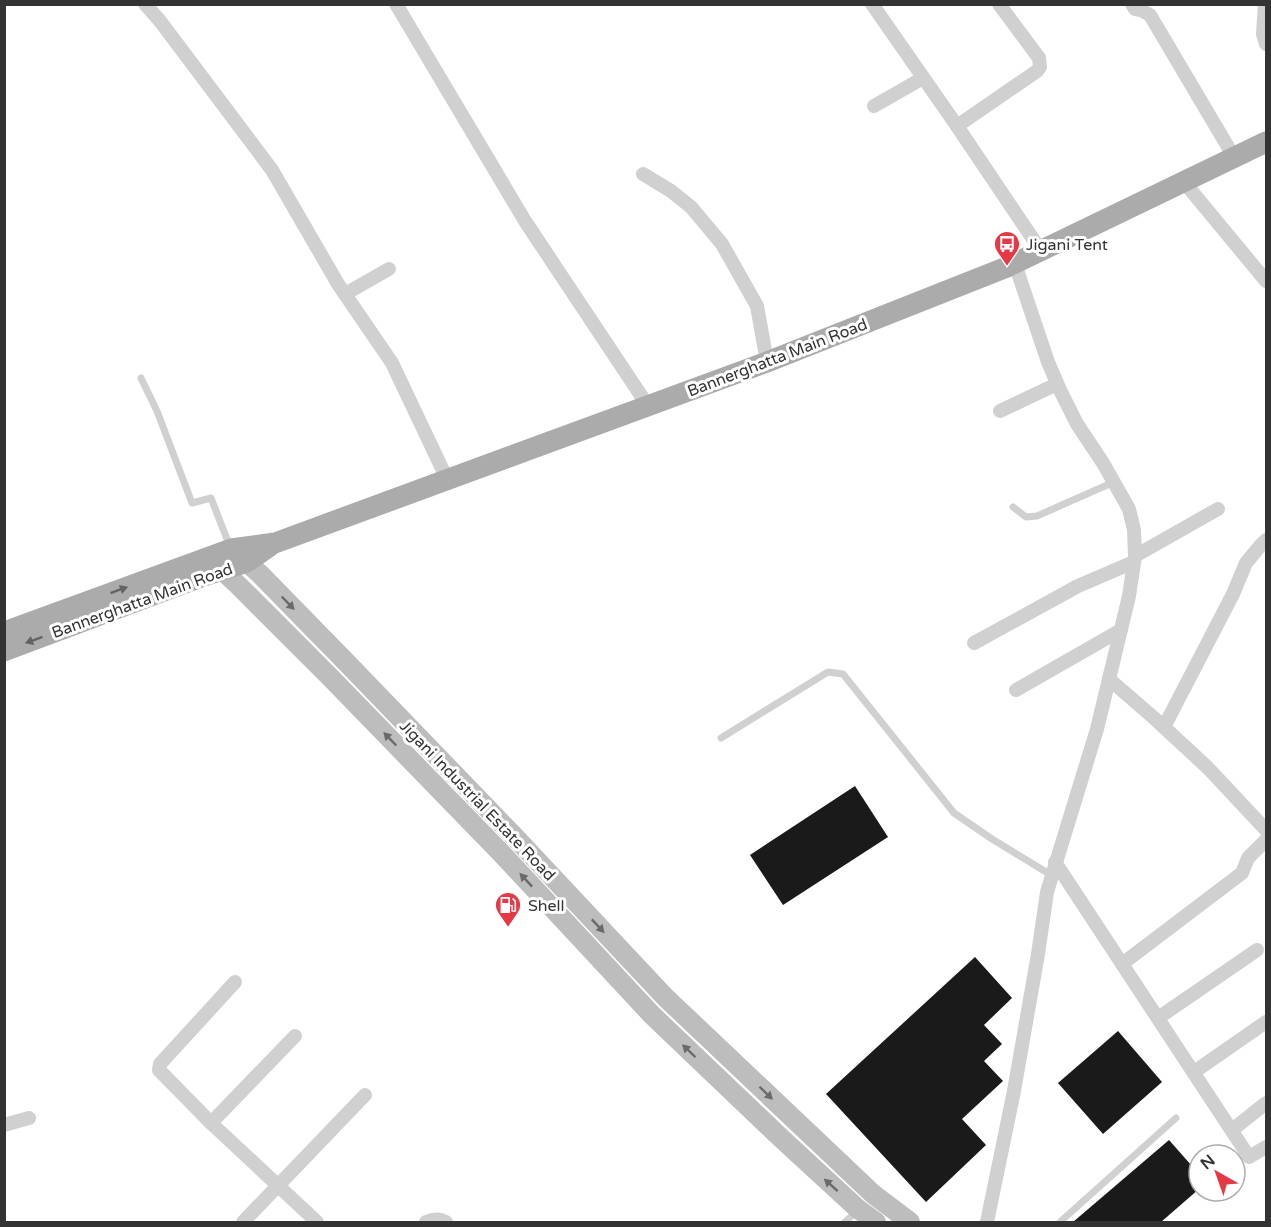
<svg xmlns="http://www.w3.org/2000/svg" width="1271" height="1227" viewBox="0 0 1271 1227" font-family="'Varela Round',sans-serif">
	<rect width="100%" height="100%" fill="#fff"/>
	<!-- building -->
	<g fill="#1a1a1a">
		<polygon points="855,786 888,837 783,905 750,855"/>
		<polygon points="975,957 1012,998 984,1025 1002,1044 984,1061 1003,1081 962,1119 986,1145 926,1202 826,1094"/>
		<polygon points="1118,1031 1162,1082 1103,1134 1058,1083"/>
		<polygon points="1169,1140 1199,1174 1199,1189 1161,1222 1073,1222"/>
	</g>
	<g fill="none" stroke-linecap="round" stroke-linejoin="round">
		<!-- lane -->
		<g stroke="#d0d0d0" stroke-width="7">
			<polyline points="141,378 157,411 192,503 211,498 230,547"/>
			<polyline points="1013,507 1026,517 1037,516 1114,482"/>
			<polyline points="721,738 828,672 843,674 954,813 992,839 1051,875"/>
			<polyline points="845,1222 857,1211"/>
			<polyline points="1060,1222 1176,1118"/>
		</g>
		<!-- street -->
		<g stroke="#d0d0d0" stroke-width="14">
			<polyline points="145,4 160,21 272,170 338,284 392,363 447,479"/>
			<polyline points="396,4 525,221 648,406"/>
			<polyline points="872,4 957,126"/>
			<polyline points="999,4 1039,58 1040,67 1037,71 957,126 1041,251"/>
			<polyline points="1132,4 1135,9 1141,10 1150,15 1234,157"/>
			<polyline points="1265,4 1263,34 1266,44"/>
			<polyline points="874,106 923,78"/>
			<polyline points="643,174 671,191 691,207 722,244 757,306 767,362"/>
			<polyline points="1184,182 1266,281"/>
			<polyline points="345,294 389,269"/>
			<polyline points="1000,411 1057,384"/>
			<polyline points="1135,556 1218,509"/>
			<polyline points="974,643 1078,586 1134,562"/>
			<polyline points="1109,679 1154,718 1208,768 1266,830"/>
			<polyline points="1016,690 1121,630"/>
			<polyline points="1164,727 1233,594 1246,563 1260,546 1266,540"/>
			<polyline points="1055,862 1249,1157 1266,1147"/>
			<polyline points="1122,964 1242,873 1248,858 1266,840"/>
			<polyline points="235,982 160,1064 159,1070 211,1123 317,1222"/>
			<polyline points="1158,1018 1257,950"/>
			<polyline points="1194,1072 1266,1022"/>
			<polyline points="211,1123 295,1036"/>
			<polyline points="4,1125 29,1118"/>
			<polyline points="1232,1130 1266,1103"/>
			<polyline points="243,1222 365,1095"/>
			<path d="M426,1222C434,1219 439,1218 446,1222"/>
			<polyline points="987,1222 1014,1091 1038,954 1047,892 1097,729 1129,596 1135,556 1134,530 1129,509 1103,463 1077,424 1060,390 1048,362 1015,264"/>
		</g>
		<!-- secondary -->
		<g stroke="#bdbdbd" stroke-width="20">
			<polyline points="236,553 260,574 346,662 513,835 665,997 873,1194 910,1222"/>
			<polyline points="210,561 222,570 240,587 330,677 503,855 652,1015 782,1139 858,1209 876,1222"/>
		</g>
		<!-- primary -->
		<g stroke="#ababab" stroke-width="21">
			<polyline points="4,632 231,549 275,543 767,362 1007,267 1266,142"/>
			<polyline points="4,651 204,576 247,562 270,546"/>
		</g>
	</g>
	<!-- one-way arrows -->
	<defs><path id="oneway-solid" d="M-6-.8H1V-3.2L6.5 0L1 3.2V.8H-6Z" transform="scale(1.5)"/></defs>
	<g fill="#636363">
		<use href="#oneway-solid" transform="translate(119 590) rotate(-20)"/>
		<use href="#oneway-solid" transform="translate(34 640) rotate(160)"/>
	</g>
	<g fill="#6a6a6a">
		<use href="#oneway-solid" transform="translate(288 603) rotate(46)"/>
		<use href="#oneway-solid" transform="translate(390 739) rotate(-134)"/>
		<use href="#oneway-solid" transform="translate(526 880) rotate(-133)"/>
		<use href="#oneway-solid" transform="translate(598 926) rotate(47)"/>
		<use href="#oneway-solid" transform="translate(689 1051) rotate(-136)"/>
		<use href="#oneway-solid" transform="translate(766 1093) rotate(44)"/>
		<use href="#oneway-solid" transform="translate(831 1185) rotate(-138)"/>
	</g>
	<!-- icons -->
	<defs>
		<g id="bus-pin" transform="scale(1.35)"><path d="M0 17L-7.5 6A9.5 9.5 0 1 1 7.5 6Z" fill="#e63946" stroke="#fff"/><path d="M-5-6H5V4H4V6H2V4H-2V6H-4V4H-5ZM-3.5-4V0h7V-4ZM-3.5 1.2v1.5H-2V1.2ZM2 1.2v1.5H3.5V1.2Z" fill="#fff"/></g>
		<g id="fuel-pin" transform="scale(1.35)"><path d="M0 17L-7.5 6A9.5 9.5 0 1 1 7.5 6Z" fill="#e63946" stroke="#fff"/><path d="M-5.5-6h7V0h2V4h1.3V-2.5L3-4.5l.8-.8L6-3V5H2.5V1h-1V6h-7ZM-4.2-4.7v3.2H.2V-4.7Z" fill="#fff"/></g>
	</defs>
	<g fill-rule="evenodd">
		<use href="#bus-pin" x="1007" y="244"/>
		<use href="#fuel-pin" x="508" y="905"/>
	</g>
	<g text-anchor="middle" stroke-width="6" stroke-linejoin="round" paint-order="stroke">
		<!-- poi labels -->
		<g font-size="16" fill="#333" stroke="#fff" text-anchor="start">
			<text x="1026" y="250">Jigani Tent</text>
			<text x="528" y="911">Shell</text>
		</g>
		<!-- street labels -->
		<g font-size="16" fill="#333" stroke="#fff">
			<text transform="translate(777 357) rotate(-21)" y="6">Bannerghatta Main Road</text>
			<text transform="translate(142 600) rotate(-20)" y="6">Bannerghatta Main Road</text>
			<text transform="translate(478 800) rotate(46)" y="6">Jigani Industrial Estate Road</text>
		</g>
	</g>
	<!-- border -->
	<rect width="1271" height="1227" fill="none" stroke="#333333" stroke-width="12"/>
	<!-- north arrow -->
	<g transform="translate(1217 1173) rotate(320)"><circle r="28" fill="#ffffff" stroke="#adadad" stroke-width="1.5"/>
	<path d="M0-4.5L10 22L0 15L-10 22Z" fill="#e63946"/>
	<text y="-9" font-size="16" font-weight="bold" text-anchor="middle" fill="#333333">N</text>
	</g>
</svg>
